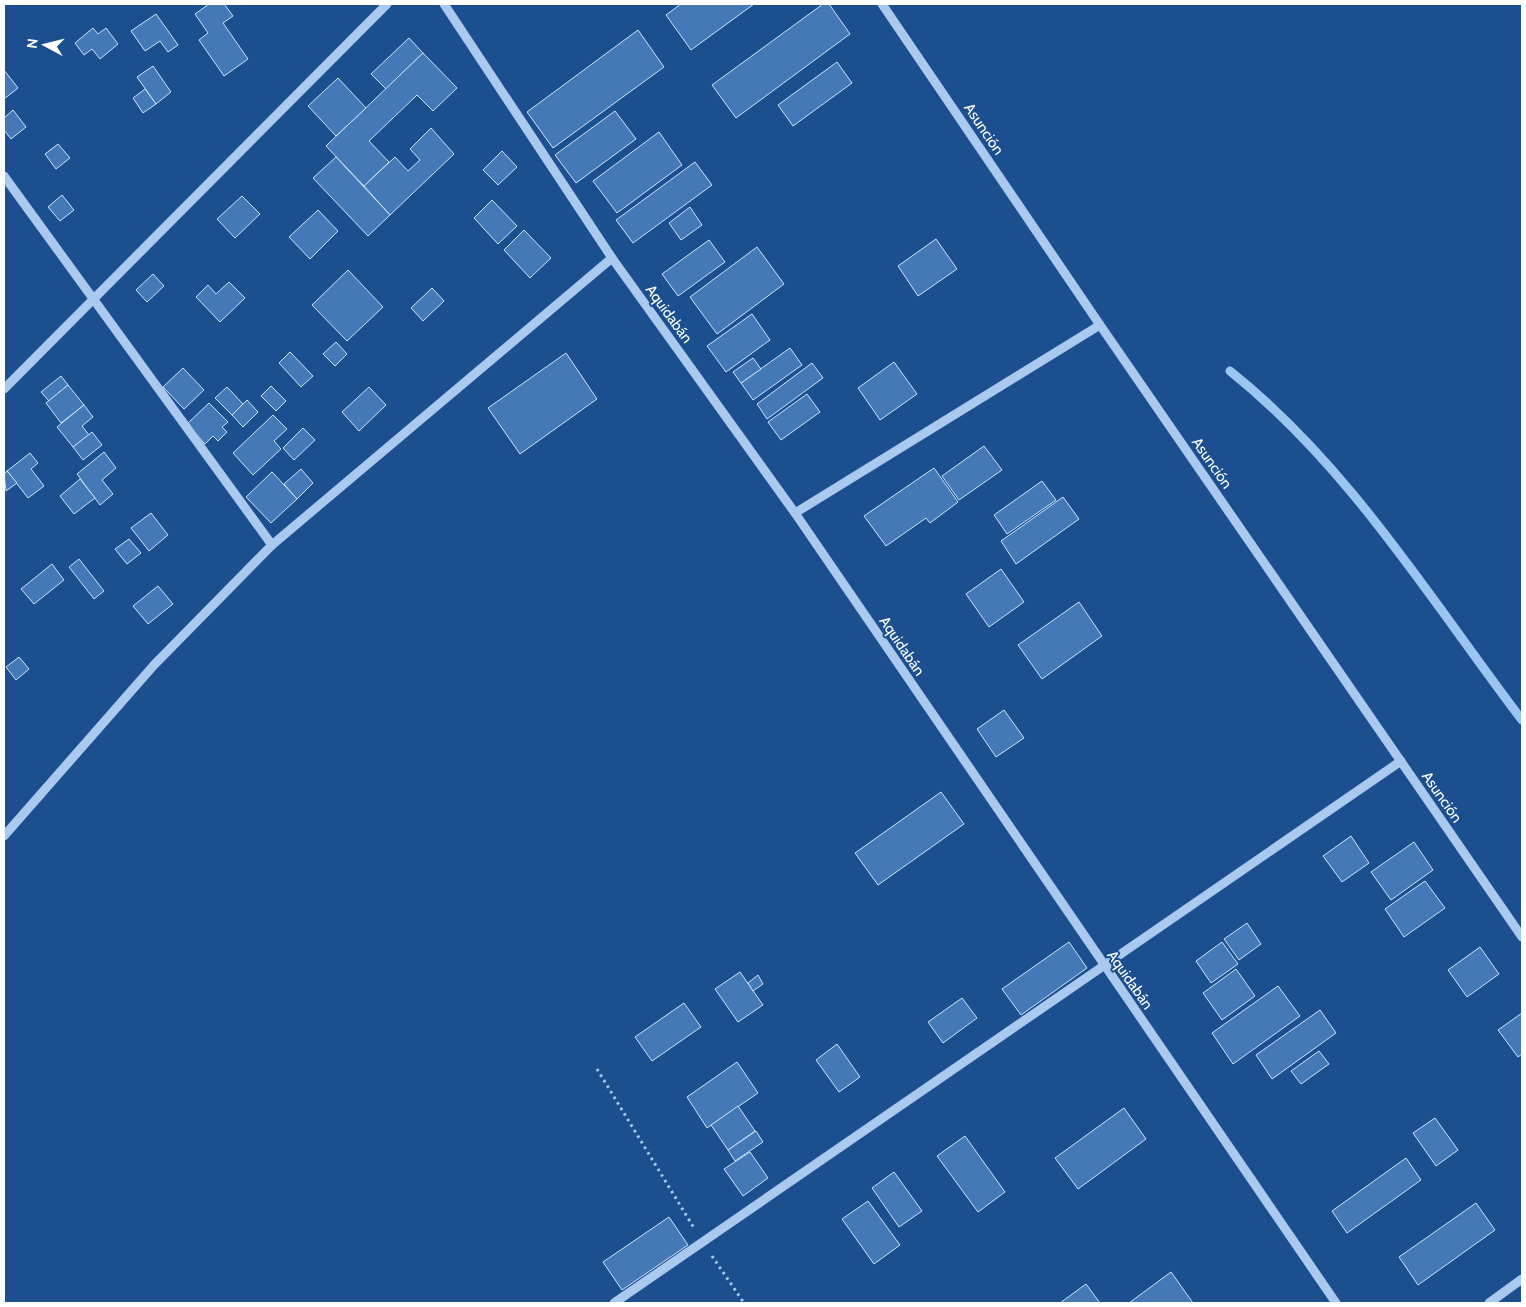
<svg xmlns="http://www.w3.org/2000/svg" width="1526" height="1307" viewBox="0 0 1526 1307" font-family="Cabin,sans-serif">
	<rect width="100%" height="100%" fill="#1b4f8f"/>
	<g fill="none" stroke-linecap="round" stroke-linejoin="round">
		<!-- stream -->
		<path stroke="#9cc4f0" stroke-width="9" d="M1230,371C1350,467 1430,599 1522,720"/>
	</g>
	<!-- building -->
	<g fill="#4478b7" stroke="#cfe3fa">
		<polygon points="209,4 224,4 233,16 223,23 248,59 224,76 199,40 208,33 195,14"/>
		<polygon points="681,4 754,4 691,50 666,15"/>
		<polygon points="823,4 829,4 850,34 736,118 712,85"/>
		<polygon points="156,14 178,45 168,52 160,41 145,51 131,31"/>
		<polygon points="93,28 98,34 106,28 118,44 100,59 92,49 84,55 75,43"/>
		<polygon points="638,30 664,67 553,148 527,112"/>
		<polygon points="409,38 423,53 386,89 371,74"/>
		<polygon points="423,53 457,88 433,111 417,95 369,141 389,162 364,186 326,146"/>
		<polygon points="837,62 852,83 793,126 778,105"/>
		<polygon points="153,66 171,92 156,104 137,77"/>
		<polygon points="4,70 18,88 4,99"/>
		<polygon points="338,78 366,108 336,136 308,106"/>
		<polygon points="145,89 156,104 143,113 133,98"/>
		<polygon points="13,110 26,127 11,139 4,130 4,118"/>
		<polygon points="615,111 636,139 576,183 555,155"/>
		<polygon points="431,128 454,154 390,215 364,186 395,157 408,171 420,160 410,149"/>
		<polygon points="659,132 682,165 617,213 593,181"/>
		<polygon points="58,144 70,158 56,169 45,154"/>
		<polygon points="502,151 517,167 498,185 483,170"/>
		<polygon points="336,157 390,215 368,236 313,178"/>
		<polygon points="695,162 712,185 633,243 616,220"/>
		<polygon points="62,195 74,210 60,221 48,207"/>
		<polygon points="242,196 260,214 235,238 217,219"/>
		<polygon points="492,200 517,226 498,244 474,218"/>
		<polygon points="690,207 702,225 681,240 669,223"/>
		<polygon points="318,210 338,231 310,259 289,237"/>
		<polygon points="524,230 551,258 530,278 504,250"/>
		<polygon points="936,239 957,269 918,296 898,266"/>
		<polygon points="709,240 725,262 678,296 662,274"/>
		<polygon points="757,247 784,284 717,334 690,297"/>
		<polygon points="348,270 383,307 347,341 312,305"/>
		<polygon points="153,274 164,286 147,302 136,290"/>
		<polygon points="229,282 245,298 220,322 196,297 208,285 216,294"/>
		<polygon points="432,288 444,301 423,321 411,308"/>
		<polygon points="752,314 770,340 726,372 707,346"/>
		<polygon points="336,342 347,354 335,366 323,354"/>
		<polygon points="790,348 802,365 753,400 741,383"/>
		<polygon points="290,352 313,376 301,387 279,363"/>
		<polygon points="566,353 597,399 520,454 488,408"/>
		<polygon points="753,358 761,369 741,383 733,372"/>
		<polygon points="894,362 917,394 880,420 858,388"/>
		<polygon points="812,363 823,378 767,419 757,404"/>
		<polygon points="183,368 204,390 184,409 163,387"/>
		<polygon points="61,376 68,385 49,401 41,392"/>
		<polygon points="68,385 84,405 61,423 46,403"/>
		<polygon points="271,386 286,401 276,411 261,396"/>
		<polygon points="227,387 243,404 232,415 215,398"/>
		<polygon points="369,387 386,405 359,431 342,412"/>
		<polygon points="807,394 820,412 781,440 768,422"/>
		<polygon points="247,400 258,412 243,427 232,415"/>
		<polygon points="209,403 228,422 222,427 227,432 218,441 213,436 205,444 187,424"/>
		<polygon points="84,405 93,417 82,426 89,435 73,447 57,427"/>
		<polygon points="273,415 287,429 274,441 281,449 253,475 233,453"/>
		<polygon points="303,428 315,440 294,460 283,448"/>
		<polygon points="92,432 102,445 83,460 73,447"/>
		<polygon points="984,446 1002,470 959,500 942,476"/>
		<polygon points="104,452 116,468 102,480 113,494 100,505 77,474"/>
		<polygon points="30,453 38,463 31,469 44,486 28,498 7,471"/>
		<polygon points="934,468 958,502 930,523 926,518 886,546 864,516"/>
		<polygon points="301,469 313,483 297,499 284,484"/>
		<polygon points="7,471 17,483 6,491 4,474"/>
		<polygon points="272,472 297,499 271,523 246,497"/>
		<polygon points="80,479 95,498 74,514 60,496"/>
		<polygon points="1042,481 1056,500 1007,534 994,515"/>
		<polygon points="1063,497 1079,519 1016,564 1001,541"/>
		<polygon points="151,513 168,535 149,551 131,528"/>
		<polygon points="129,539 141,553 127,564 115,549"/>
		<polygon points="79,559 104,591 94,599 69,567"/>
		<polygon points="52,564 64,580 34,604 21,589"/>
		<polygon points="1001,569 1024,602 989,627 966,594"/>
		<polygon points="158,586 173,604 148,624 133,606"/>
		<polygon points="1079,602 1102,636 1042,679 1018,645"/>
		<polygon points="19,657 29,669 16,680 6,667"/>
		<polygon points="1004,710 1024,738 996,757 977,729"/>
		<polygon points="941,792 964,824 878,885 855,853"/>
		<polygon points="1351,836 1369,863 1342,882 1323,856"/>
		<polygon points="1414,842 1433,870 1391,900 1371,872"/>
		<polygon points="1425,881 1445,908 1404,937 1385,909"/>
		<polygon points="1247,923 1261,944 1239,960 1224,939"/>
		<polygon points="1069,942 1087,968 1021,1015 1002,989"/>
		<polygon points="1222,942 1238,964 1211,983 1196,961"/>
		<polygon points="1480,947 1499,974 1467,997 1448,970"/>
		<polygon points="1236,969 1255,996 1222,1020 1203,993"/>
		<polygon points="740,972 763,1005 738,1022 715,989"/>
		<polygon points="758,975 763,984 753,991 748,983"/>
		<polygon points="1278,986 1300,1016 1233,1064 1212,1033"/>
		<polygon points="962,998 977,1018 943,1043 928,1022"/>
		<polygon points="684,1003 701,1027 652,1061 635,1037"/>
		<polygon points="1320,1010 1336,1033 1272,1079 1256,1055"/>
		<polygon points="1522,1013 1522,1054 1518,1057 1498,1030"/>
		<polygon points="837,1044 860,1077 839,1092 816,1060"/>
		<polygon points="1319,1051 1329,1064 1301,1084 1291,1071"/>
		<polygon points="737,1062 758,1093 707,1128 687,1097"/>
		<polygon points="738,1106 755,1131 728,1150 711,1125"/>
		<polygon points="1124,1108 1146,1139 1078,1189 1055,1158"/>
		<polygon points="1435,1118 1458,1150 1436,1166 1413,1133"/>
		<polygon points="756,1131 763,1142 735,1161 728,1150"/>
		<polygon points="965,1136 1005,1192 978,1212 937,1156"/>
		<polygon points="750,1152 768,1178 743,1196 724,1169"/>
		<polygon points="1406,1158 1421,1180 1347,1233 1332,1211"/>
		<polygon points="894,1172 922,1211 899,1227 872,1188"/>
		<polygon points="868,1201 900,1245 874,1264 842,1219"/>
		<polygon points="1476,1203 1495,1230 1418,1285 1399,1257"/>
		<polygon points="669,1217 688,1245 622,1290 603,1262"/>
		<polygon points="1171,1272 1193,1303 1129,1303"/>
		<polygon points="1086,1284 1100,1303 1060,1303"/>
	</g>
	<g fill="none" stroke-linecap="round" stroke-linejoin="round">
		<!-- path -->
		<g stroke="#a9c9ee" stroke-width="3" stroke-dasharray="2.5 4" stroke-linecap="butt">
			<polyline points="597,1069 694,1228"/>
			<polyline points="712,1256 744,1303"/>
		</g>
		<!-- minor -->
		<g stroke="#a9c9ee" stroke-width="9">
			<polyline points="444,4 612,258 795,513 1336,1303"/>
			<polyline points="882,4 1100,325 1522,937"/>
			<polyline points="4,176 272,545"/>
			<polyline points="4,389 387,4"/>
			<polyline points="795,513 1100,325"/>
			<polyline points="4,836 154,665 272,545 612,258"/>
			<polyline points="614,1303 1401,761"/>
			<polyline points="1489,1303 1522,1279"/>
		</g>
	</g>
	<g text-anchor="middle" stroke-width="4" stroke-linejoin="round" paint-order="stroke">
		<!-- street labels -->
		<g font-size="15" fill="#fff" stroke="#1b4f8f">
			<text transform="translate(984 129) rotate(56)" y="5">Asunción</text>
			<text transform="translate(669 314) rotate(54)" y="5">Aquidabán</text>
			<text transform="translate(1212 463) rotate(55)" y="5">Asunción</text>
			<text transform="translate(902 646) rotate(56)" y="5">Aquidabán</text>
			<text transform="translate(1442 797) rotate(55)" y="5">Asunción</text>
			<text transform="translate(1130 980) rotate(55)" y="5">Aquidabán</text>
		</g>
	</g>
	<!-- border -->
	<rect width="1526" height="1307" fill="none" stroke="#ffffff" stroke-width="10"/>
	<!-- north arrow -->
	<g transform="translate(45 45) rotate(277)" stroke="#1b4f8f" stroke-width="4" paint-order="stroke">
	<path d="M0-4L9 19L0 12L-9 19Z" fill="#ffffff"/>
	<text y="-8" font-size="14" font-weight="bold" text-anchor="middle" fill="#ffffff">N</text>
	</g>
</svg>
